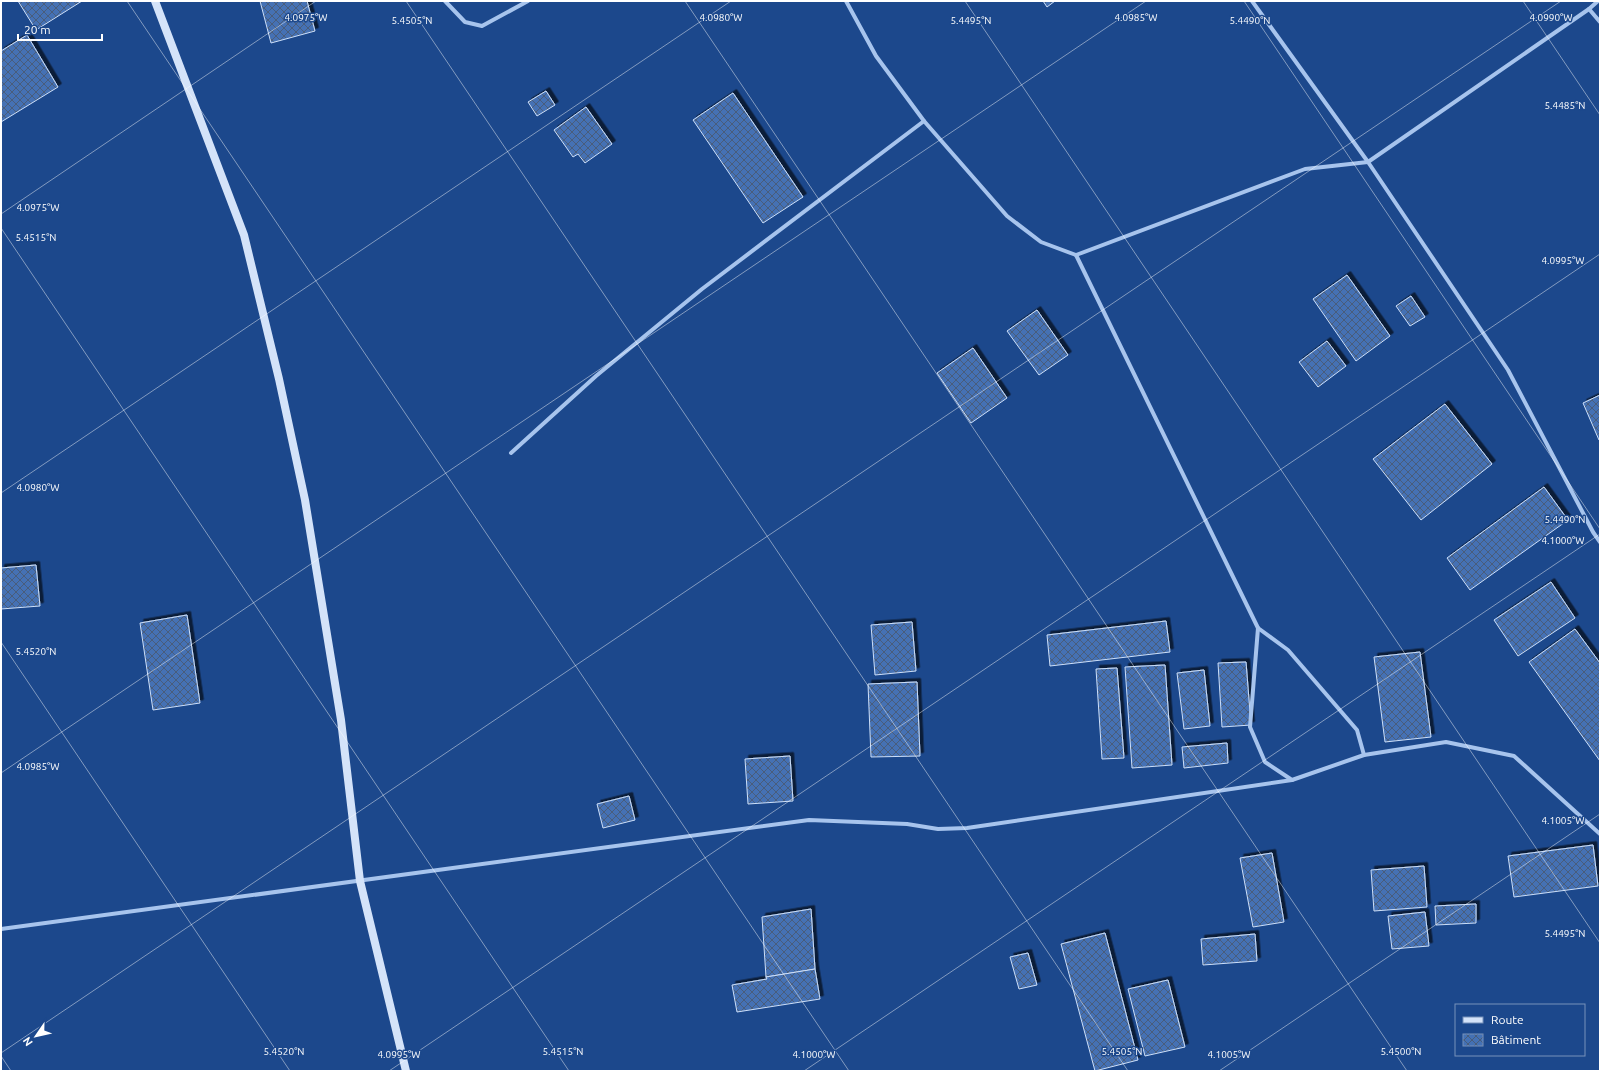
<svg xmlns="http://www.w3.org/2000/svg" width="1601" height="1072" viewBox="0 0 1601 1072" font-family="Ubuntu,sans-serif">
	<defs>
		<pattern id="building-cross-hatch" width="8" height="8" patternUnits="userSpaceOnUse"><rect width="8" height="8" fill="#4471b4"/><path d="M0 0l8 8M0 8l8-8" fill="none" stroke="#485d7b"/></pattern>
		<filter id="shadow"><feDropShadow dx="3.5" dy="-3.5" stdDeviation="0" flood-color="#0009"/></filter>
	</defs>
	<rect width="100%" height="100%" fill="#1c488c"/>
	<!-- building -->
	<g fill="url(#building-cross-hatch)" stroke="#cddff9" filter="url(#shadow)">
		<polygon points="18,1 82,1 36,30"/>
		<polygon points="260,1 307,1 315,31 271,43"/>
		<polygon points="1043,1 1055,1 1047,7"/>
		<polygon points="27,35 58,87 1,122 1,51"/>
		<polygon points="546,91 555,105 537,116 528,102"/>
		<polygon points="733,93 803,197 763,223 693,120"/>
		<polygon points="586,107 612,144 585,163 578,154 573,157 554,130"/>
		<polygon points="1347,275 1390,336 1356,361 1313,299"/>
		<polygon points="1411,296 1425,317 1410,326 1396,306"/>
		<polygon points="1037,310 1068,355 1039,375 1007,331"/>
		<polygon points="1327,341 1346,366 1318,387 1299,362"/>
		<polygon points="973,348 1007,398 971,423 937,373"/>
		<polygon points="1600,395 1600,439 1599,440 1583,403"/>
		<polygon points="1445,404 1492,464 1421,520 1373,459"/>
		<polygon points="1544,487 1568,520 1470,590 1447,558"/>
		<polygon points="36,565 40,606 1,609 1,568"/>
		<polygon points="1551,582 1575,618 1518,656 1494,620"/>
		<polygon points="187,615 200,703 153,710 140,623"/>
		<polygon points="1166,621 1170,652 1050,666 1047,635"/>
		<polygon points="912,622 916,671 875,675 871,625"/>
		<polygon points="1575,629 1600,663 1600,761 1529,662"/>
		<polygon points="1420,652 1431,737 1385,742 1374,657"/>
		<polygon points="1246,662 1251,725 1222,727 1218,663"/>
		<polygon points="1165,665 1172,765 1132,768 1125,667"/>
		<polygon points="1117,668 1124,758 1102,759 1096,669"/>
		<polygon points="1204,670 1210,726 1184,729 1177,673"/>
		<polygon points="917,682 920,756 871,757 868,684"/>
		<polygon points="1227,743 1228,763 1184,768 1182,747"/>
		<polygon points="790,756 793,801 748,804 745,759"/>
		<polygon points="629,796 635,820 603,828 597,804"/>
		<polygon points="1593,845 1598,886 1514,897 1508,856"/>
		<polygon points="1272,853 1284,922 1253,927 1240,858"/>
		<polygon points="1424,866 1427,907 1374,911 1371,870"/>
		<polygon points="1476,904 1476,923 1436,925 1435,906"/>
		<polygon points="811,909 815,969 766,977 762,917"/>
		<polygon points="1425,912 1429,946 1392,949 1388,916"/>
		<polygon points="1105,933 1138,1060 1095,1071 1061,944"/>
		<polygon points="1255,934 1257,961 1203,965 1201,939"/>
		<polygon points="1028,953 1037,985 1019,989 1010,957"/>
		<polygon points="815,969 820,999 737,1012 732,985 767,979 766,977"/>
		<polygon points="1168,980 1185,1047 1145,1056 1128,989"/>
	</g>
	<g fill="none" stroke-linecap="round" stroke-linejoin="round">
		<!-- street -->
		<g stroke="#a7c4ed" stroke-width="4">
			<polyline points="445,1 465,22 482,26 528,1"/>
			<polyline points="846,1 876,56 924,121 1007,216 1041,242 1076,255 1258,628 1288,650 1357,730 1364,755"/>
			<polyline points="1252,1 1368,162 1508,370 1593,532 1600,542"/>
			<polyline points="1589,9 1600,22"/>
			<polyline points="1076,255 1305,169 1368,162 1589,9 1598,1"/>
			<polyline points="511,453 596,376 702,289 924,121"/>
			<polyline points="1258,628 1250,727 1265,762 1292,780 1364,755 1446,742 1514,756 1600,834"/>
			<polyline points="1,929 809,820 907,824 938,829 967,828 1292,780"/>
		</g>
		<!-- secondary -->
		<polyline stroke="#d4e3f9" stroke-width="8" points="155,1 244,235 279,379 305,500 341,720 360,881 406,1071"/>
	</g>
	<!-- ticks -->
	<path fill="none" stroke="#fff" stroke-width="1" stroke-opacity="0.45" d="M127,1L849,1071M406,1L1128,1071M685,1L1407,1071M965,1L1600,943M1244,1L1600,529M1523,1L1600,115M1,214L316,1M1,228L569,1071M1,493L731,1M1,642L290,1071M1,773L1146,1M1,1053L1561,1M1,1056L11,1071M389,1071L1600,254M804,1071L1600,534M1219,1071L1600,814"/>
	<g font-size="10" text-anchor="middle" fill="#fff" stroke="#1c488c" stroke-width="3" stroke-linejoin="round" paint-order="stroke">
		<text x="306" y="21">4.0975°W</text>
		<text x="721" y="21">4.0980°W</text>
		<text x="1136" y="21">4.0985°W</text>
		<text x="1551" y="21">4.0990°W</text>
		<text x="412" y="24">5.4505°N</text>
		<text x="971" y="24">5.4495°N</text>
		<text x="1250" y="24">5.4490°N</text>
		<text x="1565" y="109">5.4485°N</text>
		<text x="38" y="211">4.0975°W</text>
		<text x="36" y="241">5.4515°N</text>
		<text x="1563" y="264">4.0995°W</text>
		<text x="38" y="491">4.0980°W</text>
		<text x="1565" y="523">5.4490°N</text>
		<text x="1563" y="544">4.1000°W</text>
		<text x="36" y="655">5.4520°N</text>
		<text x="38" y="770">4.0985°W</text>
		<text x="1563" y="824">4.1005°W</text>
		<text x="1565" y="937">5.4495°N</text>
		<text x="284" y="1055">5.4520°N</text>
		<text x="563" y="1055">5.4515°N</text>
		<text x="1122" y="1055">5.4505°N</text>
		<text x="1401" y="1055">5.4500°N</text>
		<text x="399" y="1058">4.0995°W</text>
		<text x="814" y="1058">4.1000°W</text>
		<text x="1229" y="1058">4.1005°W</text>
	</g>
	<!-- border -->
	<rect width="1601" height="1072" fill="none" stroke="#ffffff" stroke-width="4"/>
	<!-- legend -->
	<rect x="1455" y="1004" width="130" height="52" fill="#1c488c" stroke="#7791ba"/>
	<rect x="1463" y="1017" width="20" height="6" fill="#d4e3f9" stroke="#7791ba"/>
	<text x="1491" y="1024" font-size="12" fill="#ffffff">Route</text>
	<rect x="1463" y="1034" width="20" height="12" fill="url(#building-cross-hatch)" stroke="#7791ba"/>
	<text x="1491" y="1044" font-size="12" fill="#ffffff">Bâtiment</text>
	<!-- north arrow -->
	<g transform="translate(36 1036) rotate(236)" stroke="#1c488c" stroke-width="3" paint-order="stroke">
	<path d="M0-3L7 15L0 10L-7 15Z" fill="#ffffff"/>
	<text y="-6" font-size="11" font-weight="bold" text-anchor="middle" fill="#ffffff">N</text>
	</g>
	<!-- scale -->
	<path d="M18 34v6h84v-6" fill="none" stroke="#ffffff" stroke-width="2"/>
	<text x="24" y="34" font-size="12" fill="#ffffff" stroke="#1c488c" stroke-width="3" paint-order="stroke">20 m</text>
</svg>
